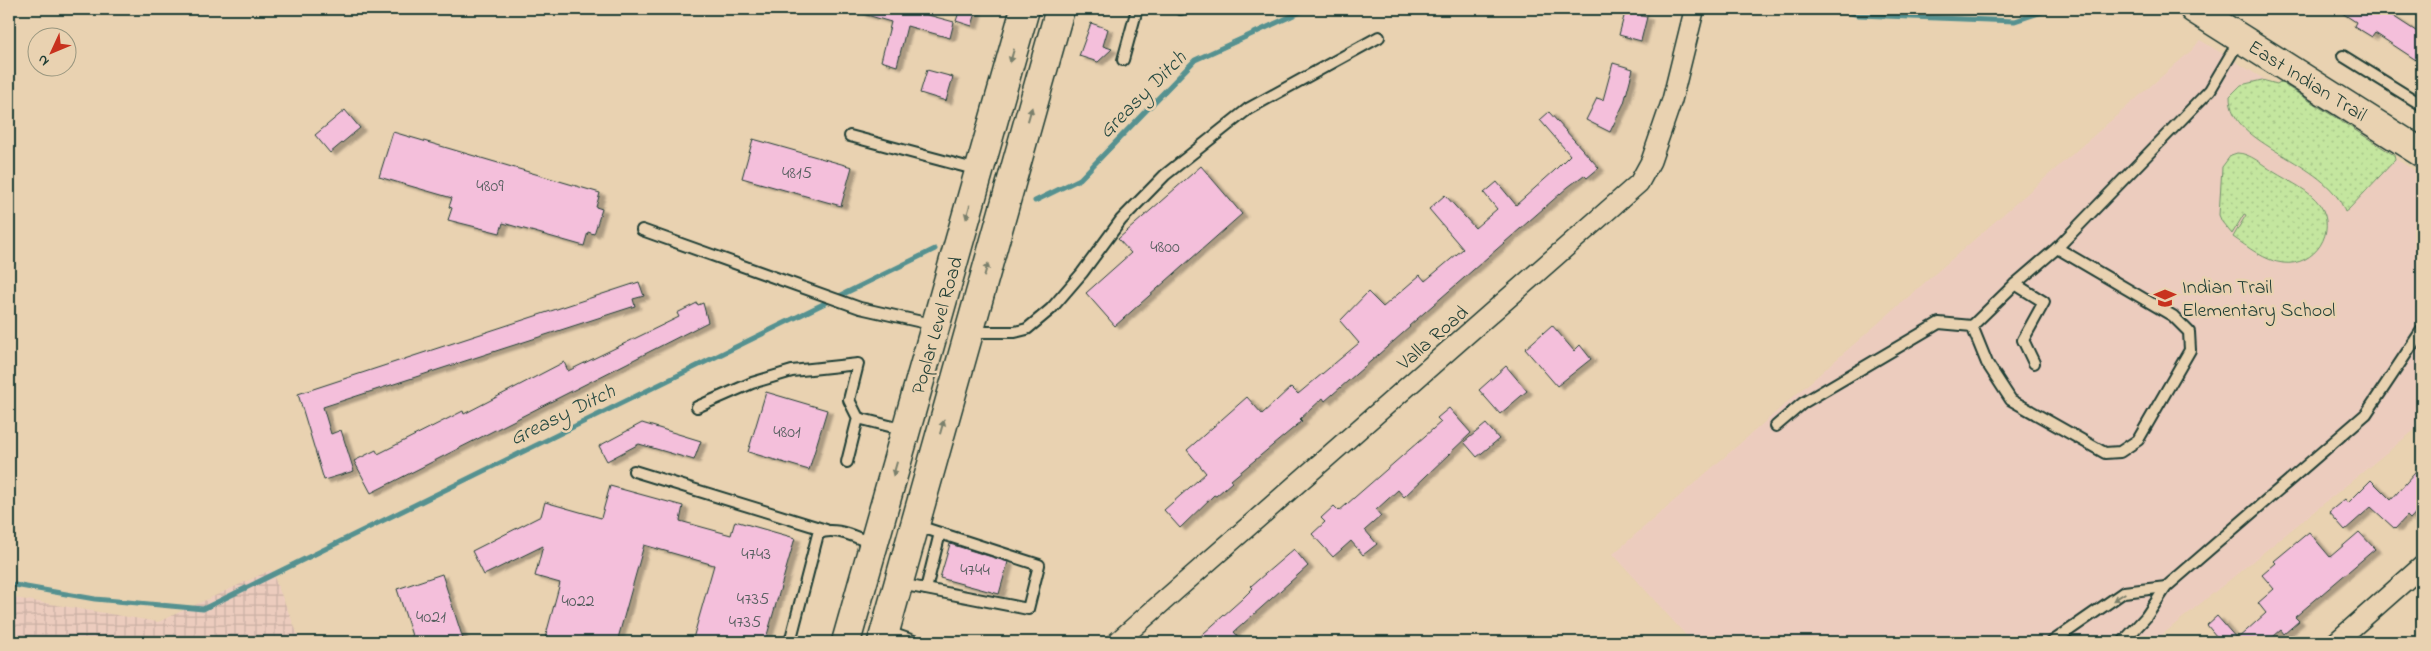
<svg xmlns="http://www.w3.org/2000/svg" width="2431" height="651" viewBox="0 0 2431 651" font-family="'Indie Flower',sans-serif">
	<defs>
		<pattern id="industrial-grid" width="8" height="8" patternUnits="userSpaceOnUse" patternTransform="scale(1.25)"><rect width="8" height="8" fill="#ecccbe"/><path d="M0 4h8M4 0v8" fill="none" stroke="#cab0a4"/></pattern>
		<pattern id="grass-dots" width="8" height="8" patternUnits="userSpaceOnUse" patternTransform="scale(1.25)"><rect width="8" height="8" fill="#c4e69f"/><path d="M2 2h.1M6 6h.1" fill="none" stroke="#a8c68a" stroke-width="1.8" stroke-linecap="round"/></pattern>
		<filter id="shadow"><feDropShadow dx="5.5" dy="3" stdDeviation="1" flood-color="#0004"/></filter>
	</defs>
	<rect width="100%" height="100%" fill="#e9d2b1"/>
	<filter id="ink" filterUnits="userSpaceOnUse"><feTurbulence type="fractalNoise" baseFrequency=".02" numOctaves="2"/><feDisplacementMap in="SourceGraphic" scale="10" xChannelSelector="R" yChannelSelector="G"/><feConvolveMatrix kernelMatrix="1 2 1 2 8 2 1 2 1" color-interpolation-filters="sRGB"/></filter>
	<g filter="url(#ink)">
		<!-- built -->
		<polygon fill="#ecccbe" points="2200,40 2422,175 2422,421 2417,428 2153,642 1692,642 1613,554 2192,50"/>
		<!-- industrial -->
		<polygon fill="url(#industrial-grid)" points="271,570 301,642 9,642 9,597 158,622"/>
		<!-- grass -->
		<g fill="url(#grass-dots)" stroke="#72926a">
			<path d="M2262,80L2277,84L2280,82L2394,155L2395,160L2349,209L2345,212C2327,159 2229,148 2230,96L2241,85Z"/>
			<path d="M2237,153C2250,153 2263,165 2274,172C2288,181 2310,190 2320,205C2338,231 2315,267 2283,263C2265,261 2248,247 2233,237L2246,215L2244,214L2232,234L2222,222L2219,215L2222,167L2231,155Z"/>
		</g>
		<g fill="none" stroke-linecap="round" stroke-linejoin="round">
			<!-- stream -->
			<g stroke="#549190" stroke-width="5">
				<polyline points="1835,9 1859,15 2015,21 2051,9"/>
				<polyline points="1035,201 1080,179 1195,60 1307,9"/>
				<polyline points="9,584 95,599 203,609 935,249"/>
			</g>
		</g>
		<!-- building -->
		<g fill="#f4bfdb" stroke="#1f3d34" filter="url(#shadow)">
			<polygon points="860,9 906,9 954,22 950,38 907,26 897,66 881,61 891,22 860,13"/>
			<polygon points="960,9 977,9 972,26 956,21"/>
			<polygon points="1626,9 1643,9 1641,16 1647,17 1641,41 1619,35"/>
			<polygon points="2336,9 2382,9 2422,35 2422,51 2416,60 2375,33 2372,37 2354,26 2356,22"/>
			<polygon points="1091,23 1108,29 1103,46 1112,49 1098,62 1079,56"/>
			<polygon points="1613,63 1633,69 1624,103 1610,132 1586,120 1597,98 1603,100"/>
			<polygon points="927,70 953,77 946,101 920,93"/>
			<polygon points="345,110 360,128 330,153 315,135"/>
			<polygon points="1549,112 1599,168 1587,178 1584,175 1568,187 1409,326 1410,327 1394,341 1325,401 1323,398 1300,419 1302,421 1231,480 1232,482 1216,496 1214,495 1180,528 1164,510 1206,473 1187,450 1247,397 1262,414 1291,387 1298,394 1359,343 1340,321 1368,292 1383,307 1420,275 1425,281 1463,249 1429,209 1445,195 1475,228 1497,209 1484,193 1497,182 1516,205 1554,171 1570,155 1540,120"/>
			<polygon points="393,132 600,193 596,207 602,209 594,234 588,232 584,246 503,223 500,233 448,220 452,208 449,207 452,198 379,177"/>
			<polygon points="753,139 852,167 841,206 742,178"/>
			<polygon points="1201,166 1242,214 1115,326 1086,293 1131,253 1118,239"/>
			<polygon points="639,282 644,296 633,299 635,306 323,407 331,434 341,430 354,471 324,480 298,394"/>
			<polygon points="697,303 698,305 703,303 708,322 371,493 354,461 376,450 378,454 463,411 464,414 564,362 568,371 679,317 677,313"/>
			<polygon points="1552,325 1574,351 1580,345 1591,359 1557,386 1525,349"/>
			<polygon points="1506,366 1527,391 1500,414 1479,390"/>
			<polygon points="766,392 827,410 809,470 748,452"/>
			<polygon points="1449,408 1471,433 1404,497 1398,490 1376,510 1381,516 1365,530 1377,544 1363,555 1351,541 1333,557 1312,534 1325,522 1321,518 1334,506 1339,511 1441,422 1437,418"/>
			<polygon points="642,423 701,441 694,460 639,444 607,461 599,446"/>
			<polygon points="1486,424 1499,439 1477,457 1464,442"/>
			<polygon points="2422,465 2422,506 2410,519 2407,516 2395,529 2371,507 2345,530 2329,512 2345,499 2348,503 2371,480 2391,500"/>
			<polygon points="610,486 683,506 680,521 731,535 735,521 795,538 765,642 692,642 714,565 644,545 617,642 544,642 560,583 535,576 543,546 484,575 472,551 541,516 545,502 601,518"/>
			<polygon points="2309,532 2330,557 2359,532 2375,549 2295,617 2299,621 2284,634 2281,630 2267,642 2221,642 2207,625 2217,616 2237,639 2266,613 2258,603 2274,589 2262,575 2276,563 2274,561"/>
			<polygon points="950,544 1008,562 999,594 940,578"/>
			<polygon points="1294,549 1308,566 1234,632 1243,642 1194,642 1242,599 1253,588 1251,586"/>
			<polygon points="442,574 464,642 414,642 397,589"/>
		</g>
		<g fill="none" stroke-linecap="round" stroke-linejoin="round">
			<!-- service casing -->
			<g stroke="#1f3d34" stroke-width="14">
				<g id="service">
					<polyline points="1180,9 1181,9"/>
					<polyline points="2343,56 2422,105"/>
					<polyline points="1123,60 1137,9"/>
					<polyline points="850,136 978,170"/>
					<polyline points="642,230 860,308 935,325"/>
					<polyline points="2015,284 2044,302 2023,340 2034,363"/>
					<polyline points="1972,326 1987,363 2011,400 2105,453 2120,452 2138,440 2190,350 2189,332 2173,316 2057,248"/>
					<polyline points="970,332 1015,332 1027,329 1051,309 1082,273 1121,220 1165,175 1248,109 1379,37"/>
					<polyline points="697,407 752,383 792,371 858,364 849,400 858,418"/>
					<polyline points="1776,426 1803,403 1939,323 1972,326 2015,284 2057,248 2210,90 2240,39"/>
					<polyline points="847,462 858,418 905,430"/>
					<polyline points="634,471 826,530"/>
					<polyline points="900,584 1028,609 1039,565 915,525"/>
					<polyline points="926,589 940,533"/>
					<polyline points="885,631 917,642"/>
					<path d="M790,642L818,534C834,525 856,538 872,543"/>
					<polyline points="2052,642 2124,592 2166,587"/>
					<polyline points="2123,642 2146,617 2166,587 2366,414 2422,330"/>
				</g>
			</g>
			<!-- minor casing -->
			<g stroke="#1f3d34" stroke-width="22">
				<g id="minor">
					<polyline points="1117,642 1639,183 1651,161 1672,100 1694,11"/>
					<polyline points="2336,642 2422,566"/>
				</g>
			</g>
			<!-- secondary casing -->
			<g stroke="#1f3d34" stroke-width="31">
				<g id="secondary">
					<polyline points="2194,9 2422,153"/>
					<polyline points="846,642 1025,9"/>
					<polyline points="882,642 1060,9"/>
				</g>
			</g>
			<!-- service -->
			<use href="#service" stroke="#e9d2b1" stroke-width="10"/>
			<!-- minor -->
			<use href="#minor" stroke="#e9d2b1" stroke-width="19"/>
			<!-- secondary -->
			<use href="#secondary" stroke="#e9d2b1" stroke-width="28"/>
		</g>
		<!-- one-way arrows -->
		<defs><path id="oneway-solid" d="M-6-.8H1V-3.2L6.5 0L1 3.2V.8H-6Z" transform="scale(1.25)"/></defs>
		<g fill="#7a806c">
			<use href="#oneway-solid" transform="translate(1012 56) rotate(106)"/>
			<use href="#oneway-solid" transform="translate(1030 114) rotate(-74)"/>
			<use href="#oneway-solid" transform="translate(968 212) rotate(106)"/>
			<use href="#oneway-solid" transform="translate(986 270) rotate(-74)"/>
			<use href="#oneway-solid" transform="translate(942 427) rotate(-74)"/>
			<use href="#oneway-solid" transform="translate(895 469) rotate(106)"/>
			<use href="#oneway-solid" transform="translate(2119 597) rotate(148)"/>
		</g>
	</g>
	<!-- icons -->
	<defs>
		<g id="school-bare" transform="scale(1.725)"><path d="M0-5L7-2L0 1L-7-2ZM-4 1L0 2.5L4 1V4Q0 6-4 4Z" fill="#c8321e" stroke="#e9d2b1" stroke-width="2.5" paint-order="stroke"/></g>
	</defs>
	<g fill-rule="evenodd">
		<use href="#school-bare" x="2165" y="298"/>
	</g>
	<g text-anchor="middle" stroke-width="5" stroke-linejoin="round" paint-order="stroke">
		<!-- number labels -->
		<g font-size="18" fill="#545e5e">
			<text x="797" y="178">4815</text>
			<text x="490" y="191">4809</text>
			<text x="1165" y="252">4800</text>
			<text x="787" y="437">4801</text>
			<text x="756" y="559">4743</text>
			<text x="975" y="575">4744</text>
			<text x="753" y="604">4735</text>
			<text x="578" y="606">4022</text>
			<text x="431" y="622">4021</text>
			<text x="745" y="627">4735</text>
		</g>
		<!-- street labels -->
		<g font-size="20" fill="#1f3d34" stroke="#e9d2b1">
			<text transform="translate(2308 80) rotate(32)" y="7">East Indian Trail</text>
			<text transform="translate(936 325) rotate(-74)" y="7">Poplar Level Road</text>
			<text transform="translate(1432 337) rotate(-41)" y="7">Valla Road</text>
		</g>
		<!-- poi labels -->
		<g font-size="20" fill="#1f3d34" stroke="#e9d2b1" text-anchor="start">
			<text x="2182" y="293">Indian Trail<tspan x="2182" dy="23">Elementary School</tspan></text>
		</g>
		<!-- water labels -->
		<g font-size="21" font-style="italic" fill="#284b43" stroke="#e9d2b1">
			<text transform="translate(1142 94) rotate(-45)" y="7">Greasy Ditch</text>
			<text transform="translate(562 414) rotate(-26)" y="7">Greasy Ditch</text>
		</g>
	</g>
	<!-- margin -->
	<rect width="2431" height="651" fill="none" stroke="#e9d2b1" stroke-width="30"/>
	<rect x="15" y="15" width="2401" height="621" fill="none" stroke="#1f3d34" stroke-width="2" filter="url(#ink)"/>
	<!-- north arrow -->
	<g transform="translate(52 52) rotate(226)"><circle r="24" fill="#e9d2b1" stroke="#98967f"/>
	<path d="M0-4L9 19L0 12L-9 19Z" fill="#c8321e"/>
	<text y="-8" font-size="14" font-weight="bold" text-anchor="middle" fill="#1f3d34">N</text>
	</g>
</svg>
